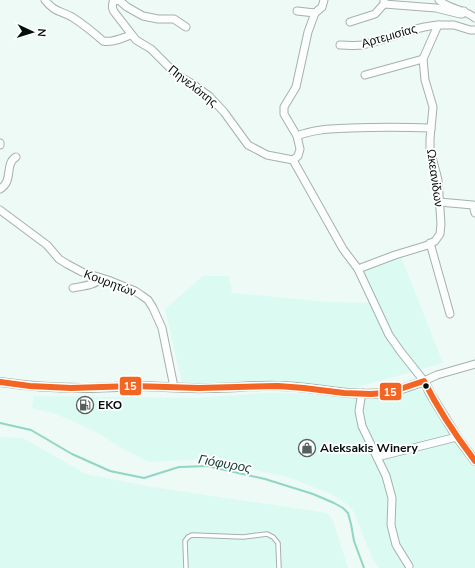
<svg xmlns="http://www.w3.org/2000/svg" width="475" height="568" viewBox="0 0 475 568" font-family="'Nunito Sans',sans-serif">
	<rect width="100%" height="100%" fill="#edfaf6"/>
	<!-- built -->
	<g fill="#dbfbf2">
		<polygon points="401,257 443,363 354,388 279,383 193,383 182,382 165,309 203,276 229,276 232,293 327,302 377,303 362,272"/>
		<polygon points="411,389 422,391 428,395 449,432 475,466 475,568 379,568 372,558 354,512 348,505 331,494 288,477 257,471 219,457 208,456 191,460 149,462 121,448 100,434 68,419 53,413 32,408 34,396 196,398 266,393 282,393 313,394 352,398 376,399 390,397"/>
		<polygon points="0,437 23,438 86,474 152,487 321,512 328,514 333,521 336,530 348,568 0,568"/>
	</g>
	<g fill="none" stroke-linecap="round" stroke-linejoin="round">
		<!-- stream -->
		<polyline stroke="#8fd6c4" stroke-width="2" points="0,423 31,430 72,454 110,471 144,478 179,467 207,466 265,479 313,494 334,503 343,508 348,513 351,524 354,541 364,568"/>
		<!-- service casing -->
		<g stroke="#a4b1ad" stroke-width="5.5">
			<polyline id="service" points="186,568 185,541 188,537 192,535 243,537 267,534 273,537 278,543 279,568"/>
		</g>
		<!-- minor casing -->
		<g stroke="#a4b1ad" stroke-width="9">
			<g id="minor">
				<path d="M45,0C54,12 61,11 72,17C83,24 93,32 103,41C112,43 122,38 131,35"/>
				<polyline points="384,0 384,4 436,8 460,14 462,14 464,11"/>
				<path d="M439,0C448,9 464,9 475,18"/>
				<polyline points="297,11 315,13"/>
				<polyline points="350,22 375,14 384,4"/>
				<path d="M186,27L174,19H158L143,16L127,7L120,1L116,0L113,2C112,7 112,9 115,13L136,40L151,49L176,74L191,83L209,96L224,112L248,145L267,155L293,160L298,156L300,149L297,136L284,114V107L296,87L308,32L315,13L322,7L324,0"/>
				<path d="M340,45C347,45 355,46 362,45C388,40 411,27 438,25"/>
				<polyline points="365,75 423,59"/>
				<path d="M297,136C314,129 332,129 350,128C377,127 404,127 431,128"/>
				<polyline points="0,145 0,143"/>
				<polyline points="293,160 343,249 358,269 389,335 401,352 424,381 437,375 475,364"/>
				<path d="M0,189C14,181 4,164 16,157"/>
				<polyline points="439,202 473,205 475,213"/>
				<polyline points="0,210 47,245 59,259 67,264 82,272 108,280 135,291 141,295 148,300 153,308 162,328 174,387"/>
				<polyline points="430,243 450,314"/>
				<polyline points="358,269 395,255 428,245 435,241 440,234 441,224 438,180 436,172 430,150 430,139 433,107 425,80 423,59 438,25 454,25 470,30 475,30"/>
				<path d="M73,288C82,286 95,286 100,278"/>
				<polyline points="363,393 361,398 359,411 362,426 386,476 392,498 391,525 396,545 409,566"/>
				<polyline points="377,457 457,437"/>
			</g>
		</g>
		<!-- tertiary casing -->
		<g stroke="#a4b1ad" stroke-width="10">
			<path id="tertiary" d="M0,382C27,386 54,388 81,388C99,388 116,387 133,386C158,386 183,389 209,388C232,388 255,385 278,386C313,386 349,397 384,393C398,391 411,386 424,381L431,395L457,437L475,461"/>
		</g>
		<!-- service -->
		<use href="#service" stroke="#fcfefe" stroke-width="3.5"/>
		<!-- minor -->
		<use href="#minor" stroke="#fcfefe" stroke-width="7"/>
		<!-- tertiary -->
		<use href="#tertiary" stroke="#fcfefe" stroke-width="8"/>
		<!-- bus-1 casing -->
		<g stroke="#fff" stroke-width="9">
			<path id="bus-1" d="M0,382L30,386L71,388L133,386L199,388L278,386L304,388L344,393L371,394L384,393L394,391L424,381C438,409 456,436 475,461"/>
		</g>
		<!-- bus-1 -->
		<use href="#bus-1" stroke="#f26522" stroke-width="6"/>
	</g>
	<!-- icons -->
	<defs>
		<g id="fuel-ring" transform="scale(0.9)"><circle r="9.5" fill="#fff" stroke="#55615e" stroke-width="1.5"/><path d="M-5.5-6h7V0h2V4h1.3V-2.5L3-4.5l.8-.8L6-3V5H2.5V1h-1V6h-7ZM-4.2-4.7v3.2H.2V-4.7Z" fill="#55615e"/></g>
		<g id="shop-ring" transform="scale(0.9)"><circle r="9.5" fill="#fff" stroke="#55615e" stroke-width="1.5"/><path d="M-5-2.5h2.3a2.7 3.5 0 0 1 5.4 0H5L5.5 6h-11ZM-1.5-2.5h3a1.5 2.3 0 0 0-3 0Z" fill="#55615e"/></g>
	</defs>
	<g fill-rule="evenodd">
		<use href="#fuel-ring" x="85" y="405"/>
		<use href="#shop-ring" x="307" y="448"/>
	</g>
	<!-- markers -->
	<circle fill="#030f0c" stroke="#fff" stroke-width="1.5" cx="426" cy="386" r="3.5"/>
	<g text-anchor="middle" stroke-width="3.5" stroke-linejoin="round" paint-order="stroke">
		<!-- street labels -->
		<g font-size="12" fill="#030f0c" stroke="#fff">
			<text transform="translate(389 36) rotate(-16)" y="4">Αρτεμισίας</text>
			<text transform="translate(193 86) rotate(38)" y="4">Πηνελόπης</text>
			<text transform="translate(435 178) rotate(82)" y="4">Ωκεανίδων</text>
			<text transform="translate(110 283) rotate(21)" y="4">Κουρητών</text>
		</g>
		<!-- poi labels -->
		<g font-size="12" font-weight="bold" fill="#030f0c" stroke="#fff" text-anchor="start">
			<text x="98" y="409">EKO</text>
			<text x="320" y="452">Aleksakis Winery</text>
		</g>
		<!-- water labels -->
		<g font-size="13" font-style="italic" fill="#174339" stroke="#fff">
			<text transform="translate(225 463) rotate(10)" y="5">Γιόφυρος</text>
		</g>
	</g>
	<g stroke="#fff" stroke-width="1.5">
		<rect x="119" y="376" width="23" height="20" rx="4" fill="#f26522"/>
		<rect x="379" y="382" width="23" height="19" rx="4" fill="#f26522"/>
	</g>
	<g font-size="11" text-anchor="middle" font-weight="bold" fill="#fff">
		<text x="130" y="390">15</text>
		<text x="390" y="396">15</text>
	</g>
	<!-- north arrow -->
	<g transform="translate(32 32) rotate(94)" stroke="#ffffff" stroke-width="3" paint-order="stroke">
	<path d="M0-3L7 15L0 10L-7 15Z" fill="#030f0c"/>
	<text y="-6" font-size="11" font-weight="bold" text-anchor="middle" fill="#030f0c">N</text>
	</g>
</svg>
